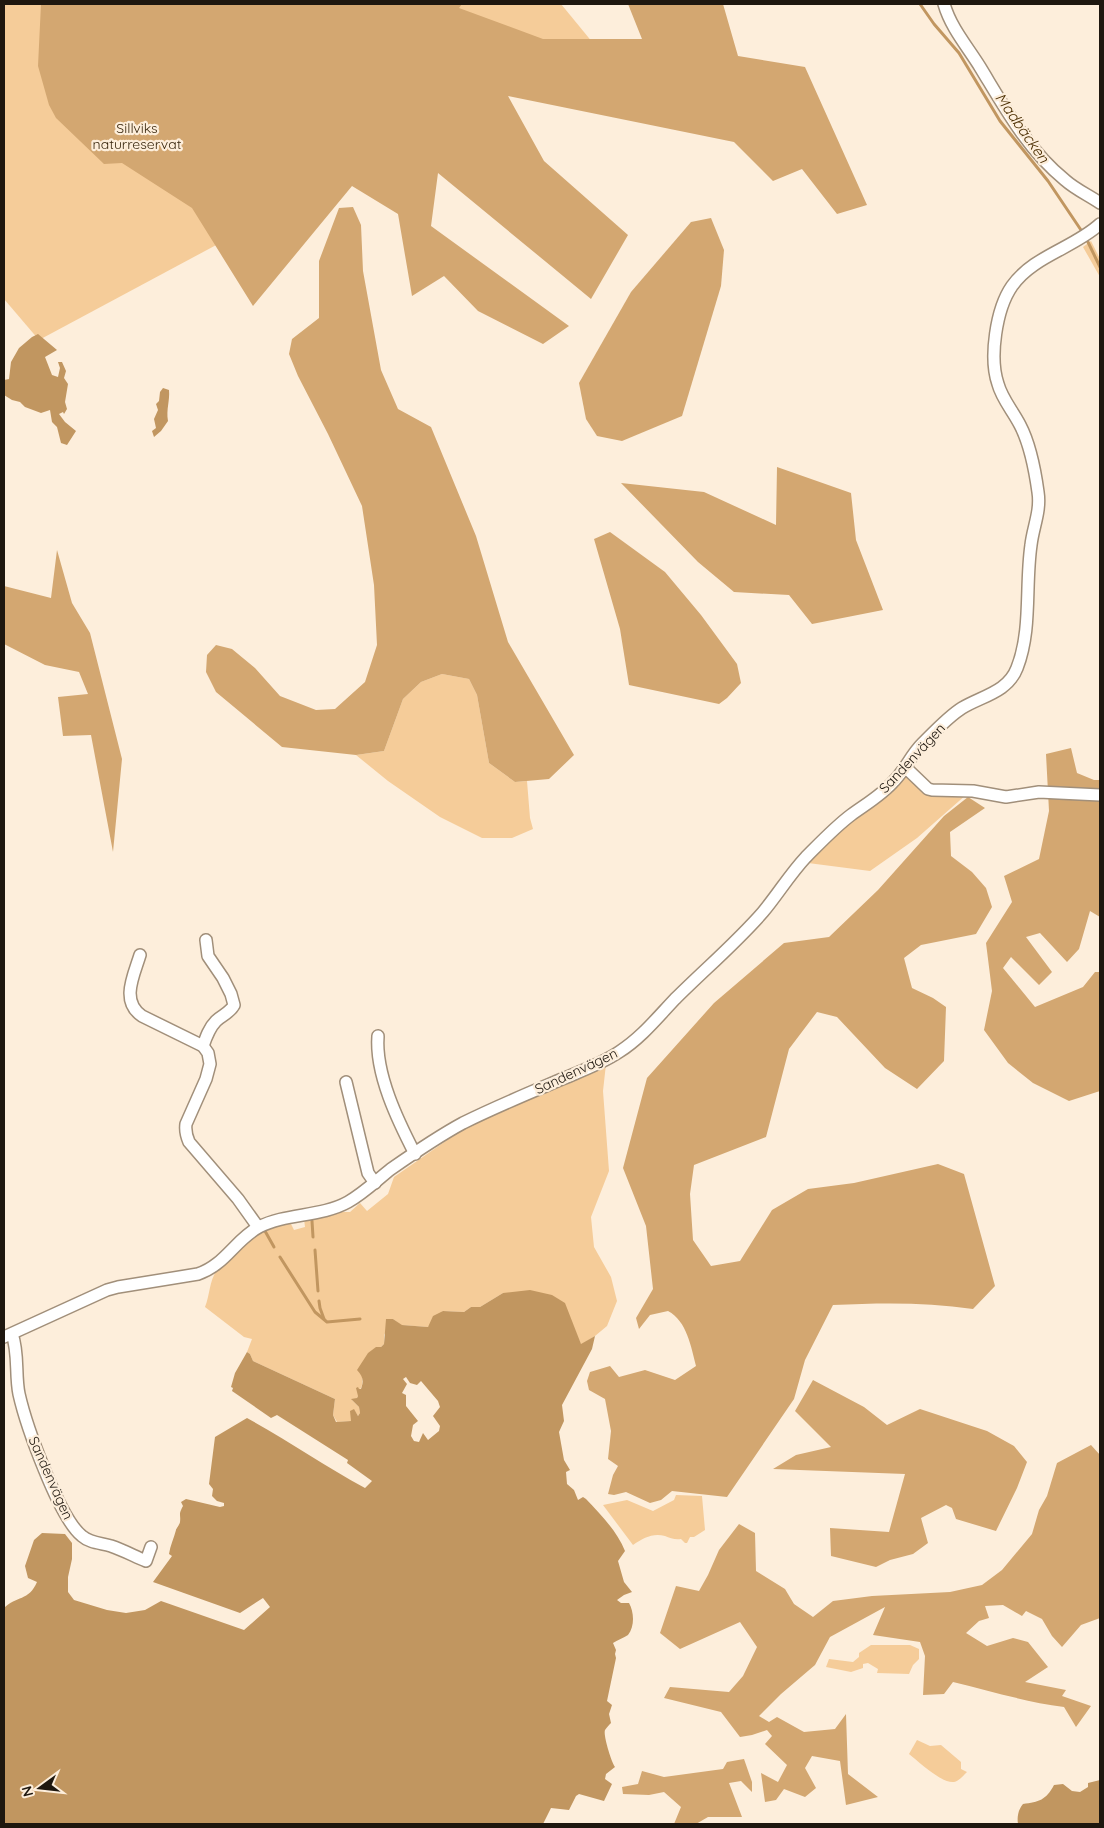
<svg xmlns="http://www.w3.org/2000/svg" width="1104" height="1828" viewBox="0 0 1104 1828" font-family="Quicksand,sans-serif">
	<rect width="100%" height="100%" fill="#fdeedb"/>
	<!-- green -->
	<g fill="#f5cc99">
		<polygon points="4,4 561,4 593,43 39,340 4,299"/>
		<polygon points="1091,241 1100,259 1100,277 1083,247"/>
		<polygon points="442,674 469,679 477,695 489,763 515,782 527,781 530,818 533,829 512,838 482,838 440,817 388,781 356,755 384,751 403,699 421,682"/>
		<polygon points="909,776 933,794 967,794 917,838 870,871 808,863 824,844 902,778"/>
		<path d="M606,1064L603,1091L609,1171L591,1217L594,1247L611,1277L617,1301L607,1326L595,1336L581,1345L564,1303L503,1293L480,1307H471L464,1312L443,1311L428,1327L401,1325L393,1319L384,1335V1344L381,1347C376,1354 364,1369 363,1376C361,1383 364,1387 358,1391V1396L356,1400H352L359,1407L360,1413L358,1416L354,1410L352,1421L337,1422L333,1415L335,1399L253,1361L250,1354L247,1352L252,1339L244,1337L205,1307C210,1295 209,1281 217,1270L255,1235L269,1228L290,1222L294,1230L305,1227L304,1219L338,1212H350L360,1203L367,1211L388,1194L394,1177L463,1129Z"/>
		<path d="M676,1495L702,1496L705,1530L694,1537H690L687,1543H685L681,1539C675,1540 670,1538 665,1536C652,1533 644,1538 633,1545L603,1505L627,1500L653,1511L674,1500Z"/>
		<polygon points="871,1645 910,1645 919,1649 919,1659 913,1665 909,1674 877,1673 878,1669 868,1663 863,1664 863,1668 851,1672 826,1667 829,1659 853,1662 859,1657 859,1653"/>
		<path d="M917,1740L930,1746L941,1745L961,1762V1769L967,1772C963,1776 959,1781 954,1782C942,1784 918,1761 909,1754Z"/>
	</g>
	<!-- forest -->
	<g fill="#d3a771">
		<polygon points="41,4 462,4 459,8 543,39 642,39 628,4 723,4 738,56 805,67 867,205 837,214 802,169 773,181 734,142 508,96 544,161 628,235 591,299 438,173 431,226 569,326 543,344 478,311 444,276 412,296 398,214 352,186 253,306 192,208 122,163 104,164 56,118 49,105 38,66"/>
		<polygon points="353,207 361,225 363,271 381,370 398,409 431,427 476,536 508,642 574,755 549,779 515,782 489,763 477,695 469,679 442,674 421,682 403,699 384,751 356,755 282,747 216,692 206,672 207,655 216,645 232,649 255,668 280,696 316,710 335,709 365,682 377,645 374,585 362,506 328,434 298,376 289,354 292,339 319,318 319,261 339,208"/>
		<polygon points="711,218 724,250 721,286 682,416 622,441 597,436 586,419 579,383 631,292 691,222"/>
		<polygon points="777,467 851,493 856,540 883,610 812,624 789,595 734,592 698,562 621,483 704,492 776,525"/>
		<polygon points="610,532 665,572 701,615 737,664 741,683 727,698 719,704 629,685 620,629 594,539"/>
		<polygon points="57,550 72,603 90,633 122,759 113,852 91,735 63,736 58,697 88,694 79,672 45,665 4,644 4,586 51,598"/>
		<polygon points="1071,748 1077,773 1094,780 1100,780 1100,917 1090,911 1079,949 1067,962 1040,933 1026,937 1052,972 1039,985 1011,957 1003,968 1035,1007 1083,987 1095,972 1100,972 1100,1091 1069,1101 1033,1083 1008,1063 984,1030 992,991 986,943 1012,902 1004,876 1039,859 1049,811 1046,754"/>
		<path d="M968,797L985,808L950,832L951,856L972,872L986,888L992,907L976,934L921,945L904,958L912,988L933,998L946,1007L944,1061L917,1089L885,1068L837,1017L817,1012L789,1049L766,1137L694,1165L690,1194L693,1240L711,1266L740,1261L772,1210L808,1189L854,1183L938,1164L964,1174L995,1286L973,1309C926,1302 880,1303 833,1305L805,1360L794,1399L727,1497L672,1491L661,1500L650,1503L626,1492L614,1495L608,1494L613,1475L618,1466L608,1459L611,1431L605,1399L589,1390L587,1381L590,1372L610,1366L619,1377L645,1370L675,1380L696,1366C691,1347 687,1321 668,1311L650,1315L639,1329L636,1318L653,1289L646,1226L623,1168L647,1078L714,1003L784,943L829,937L878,890L944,816Z"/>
		<polygon points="813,1380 864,1407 887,1425 920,1409 987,1431 1014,1446 1027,1462 1017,1488 996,1531 956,1519 952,1508 946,1505 921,1518 928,1543 913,1554 890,1560 876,1567 831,1556 830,1528 889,1532 905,1474 773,1469 796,1455 831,1447 795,1411"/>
		<path d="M1091,1445L1100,1455V1618L1081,1625L1062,1647L1052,1636L1042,1619L1026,1611L1022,1616L1003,1605L985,1606L989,1618L979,1621L966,1633L987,1646L1013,1638L1028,1642L1048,1667L1025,1682L1066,1690L1062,1696L1091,1706L1076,1727L1064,1707C1026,1702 990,1691 953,1682L944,1694L923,1695L925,1656L920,1642L873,1635L885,1607L830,1637L815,1665L781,1694L759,1716L769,1722L777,1717L804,1732L835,1729L846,1714L848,1774L878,1797L846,1805L840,1761L812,1756L805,1768L816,1788L805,1797L784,1789L776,1800L765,1802L761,1773L778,1782L787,1765L765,1744L772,1736L767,1730L752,1735L740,1737L721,1712L664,1698L670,1687L729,1692L743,1676L757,1647L740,1622L680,1649L660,1633L676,1586L699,1591L708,1575L719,1550L739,1524L755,1533L756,1571L785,1589L794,1604L813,1617L833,1601L872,1596L950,1592L982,1585L1002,1570L1032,1534L1039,1510L1047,1496L1057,1463Z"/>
		<polygon points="744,1759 752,1782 752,1792 741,1781 729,1783 742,1817 708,1817 696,1824 674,1824 681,1807 664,1792 649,1795 623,1794 622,1787 638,1784 642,1771 664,1777 723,1769 727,1762"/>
	</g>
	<!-- water -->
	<g fill="#c19660" fill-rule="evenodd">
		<polygon points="38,334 57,350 45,357 52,375 58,377 60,368 58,362 62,362 66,371 64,378 68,384 65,402 67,409 64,414 63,412 59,414 65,422 76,431 67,445 61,443 57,427 52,422 50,410 41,413 25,407 20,402 12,400 4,395 4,380 9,379 11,362 19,348 32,337"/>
		<path d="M163,388L169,390C170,401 166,409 168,421L161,431L154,437L152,431L156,428L154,419L158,410L156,404L159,401L160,392Z"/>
		<path d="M530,1290L552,1295L565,1303L581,1344L595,1336L592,1349L562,1405L564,1421L559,1432L564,1460L570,1470L566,1472L567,1484L574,1490L578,1500L583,1497L586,1499C601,1515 617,1531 625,1551L618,1561L624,1582L632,1592L624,1595L617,1600L621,1603H629C634,1612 635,1626 628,1635C624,1638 617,1640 613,1643L616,1650L615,1654L616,1658L607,1701L612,1705L609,1714L611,1723C609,1725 607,1727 605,1730C603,1735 611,1761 615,1767L606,1774L605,1779L612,1784L604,1801L579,1794L576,1796L569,1810L551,1808L543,1824H4V1608C16,1596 29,1601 37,1582L28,1578L25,1566L34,1540L42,1533L65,1534L72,1543V1559L68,1577V1592L74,1600L107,1610L126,1613L145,1610L161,1601L244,1630L270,1607L263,1598L240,1613L153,1582L172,1556L169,1554C170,1546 174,1538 176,1530C176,1529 180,1524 180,1522C181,1514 178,1515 183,1506L181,1502L186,1499L220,1507L224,1506V1503L217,1501L212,1496L213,1489L209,1484L215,1437L247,1418C287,1440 325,1466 365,1488L372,1481L347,1463L348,1460L277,1415L271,1418L232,1391L233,1388L231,1387L235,1373L247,1352L250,1354L253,1361L335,1399L333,1415L336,1422L351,1421L350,1411L354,1409L358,1416L360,1413L359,1407L351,1399L357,1398L358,1396L356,1388L358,1387L359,1389H361C364,1380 363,1377 357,1370L368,1353L376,1347H381L384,1344L386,1319H393L402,1325L428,1327L433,1316L443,1311L464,1312L471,1307H480L503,1293ZM406,1377L410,1383L417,1385L421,1381L438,1401L440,1407L433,1416L440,1426L439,1431L428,1440L423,1433L419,1442L414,1441L411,1436L413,1425L418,1421L406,1406V1395L402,1393L407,1384L403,1379Z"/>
		<path d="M1100,1780V1824H1018C1017,1817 1018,1810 1023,1804C1039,1802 1046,1800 1054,1785L1063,1784L1072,1791L1080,1792L1088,1787V1783Z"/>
	</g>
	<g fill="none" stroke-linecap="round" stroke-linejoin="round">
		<!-- stream -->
		<g stroke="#c19660" stroke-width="3">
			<polyline points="920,4 934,24 959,53 1000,121 1048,181 1083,233"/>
			<polyline points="1086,238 1100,267"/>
			<polyline points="312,1221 313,1237"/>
			<polyline points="265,1231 274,1247"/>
			<polyline points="315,1250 318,1291"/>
			<polyline points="280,1257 315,1312 327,1322 360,1319"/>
			<polyline points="319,1301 320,1308 324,1319"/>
		</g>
		<!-- street casing -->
		<g stroke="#a18f7a" stroke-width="14">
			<g id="street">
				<path d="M944,4C951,28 967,46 980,67C1005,108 1027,149 1065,180C1075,189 1088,195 1100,203"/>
				<polyline points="905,767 928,789 932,790 973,791 1006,797 1039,792 1100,795"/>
				<path d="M140,955C134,975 120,1001 142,1016L203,1046L208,1053L210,1064L206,1079L186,1124C185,1131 186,1135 189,1142L238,1199L258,1227"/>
				<path d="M378,1036C375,1074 398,1121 415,1154"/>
				<path d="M203,1046C206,1037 209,1028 216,1021C222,1015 230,1013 234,1005L231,994L223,978L208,956L206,940"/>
				<polyline points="346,1082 368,1173 375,1183"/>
				<path d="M12,1334C19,1353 15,1375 19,1394C26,1425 59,1518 82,1536C90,1543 101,1543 111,1546C123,1550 134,1556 146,1561L151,1547"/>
				<path d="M4,1337L107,1290L118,1287L198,1274C225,1265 235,1240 259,1227C286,1213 321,1217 348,1202C364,1193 377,1180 391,1169C414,1153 439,1136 463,1123C495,1107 529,1093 562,1079C581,1071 601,1064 619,1052C641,1038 657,1018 675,999C704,970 736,943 763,912C778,894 790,874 806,857C820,843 835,827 851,815C866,804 882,795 894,781C905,770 911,755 922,744C933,733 949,716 962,708C982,696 1008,692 1017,668C1032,630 1025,586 1031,545C1033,527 1041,511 1038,492C1035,470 1030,444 1020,425C1013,411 1002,399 998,384C989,358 996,309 1012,286C1033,256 1074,248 1100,224"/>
			</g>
		</g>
		<!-- street -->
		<use href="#street" stroke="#fff" stroke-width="11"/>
	</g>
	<g text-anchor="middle" stroke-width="4.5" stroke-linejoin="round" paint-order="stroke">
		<!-- park labels -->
		<g font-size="14" fill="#38260d" stroke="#fdeedb">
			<text x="137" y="133">Sillviks<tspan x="137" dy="16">naturreservat</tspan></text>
		</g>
		<!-- street labels -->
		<g font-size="14" fill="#1e170f" stroke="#fdeedb">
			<text transform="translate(912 758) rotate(-47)" y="5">Sandenvägen</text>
			<text transform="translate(576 1071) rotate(-25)" y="5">Sandenvägen</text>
			<text transform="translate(51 1478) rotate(66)" y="5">Sandenvägen</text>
		</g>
		<!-- water labels -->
		<g font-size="15" font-style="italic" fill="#4a2d00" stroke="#fdeedb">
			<text transform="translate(1022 128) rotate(55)" y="5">Madbäcken</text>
		</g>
	</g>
	<!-- border -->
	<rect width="1104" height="1828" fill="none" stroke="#1e170f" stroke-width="10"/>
	<!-- north arrow -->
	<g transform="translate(40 1788) rotate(255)" stroke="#fdeedb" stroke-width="4" paint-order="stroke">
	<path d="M0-4L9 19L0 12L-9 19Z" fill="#1e170f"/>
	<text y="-8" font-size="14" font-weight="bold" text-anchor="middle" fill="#1e170f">N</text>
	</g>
</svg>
